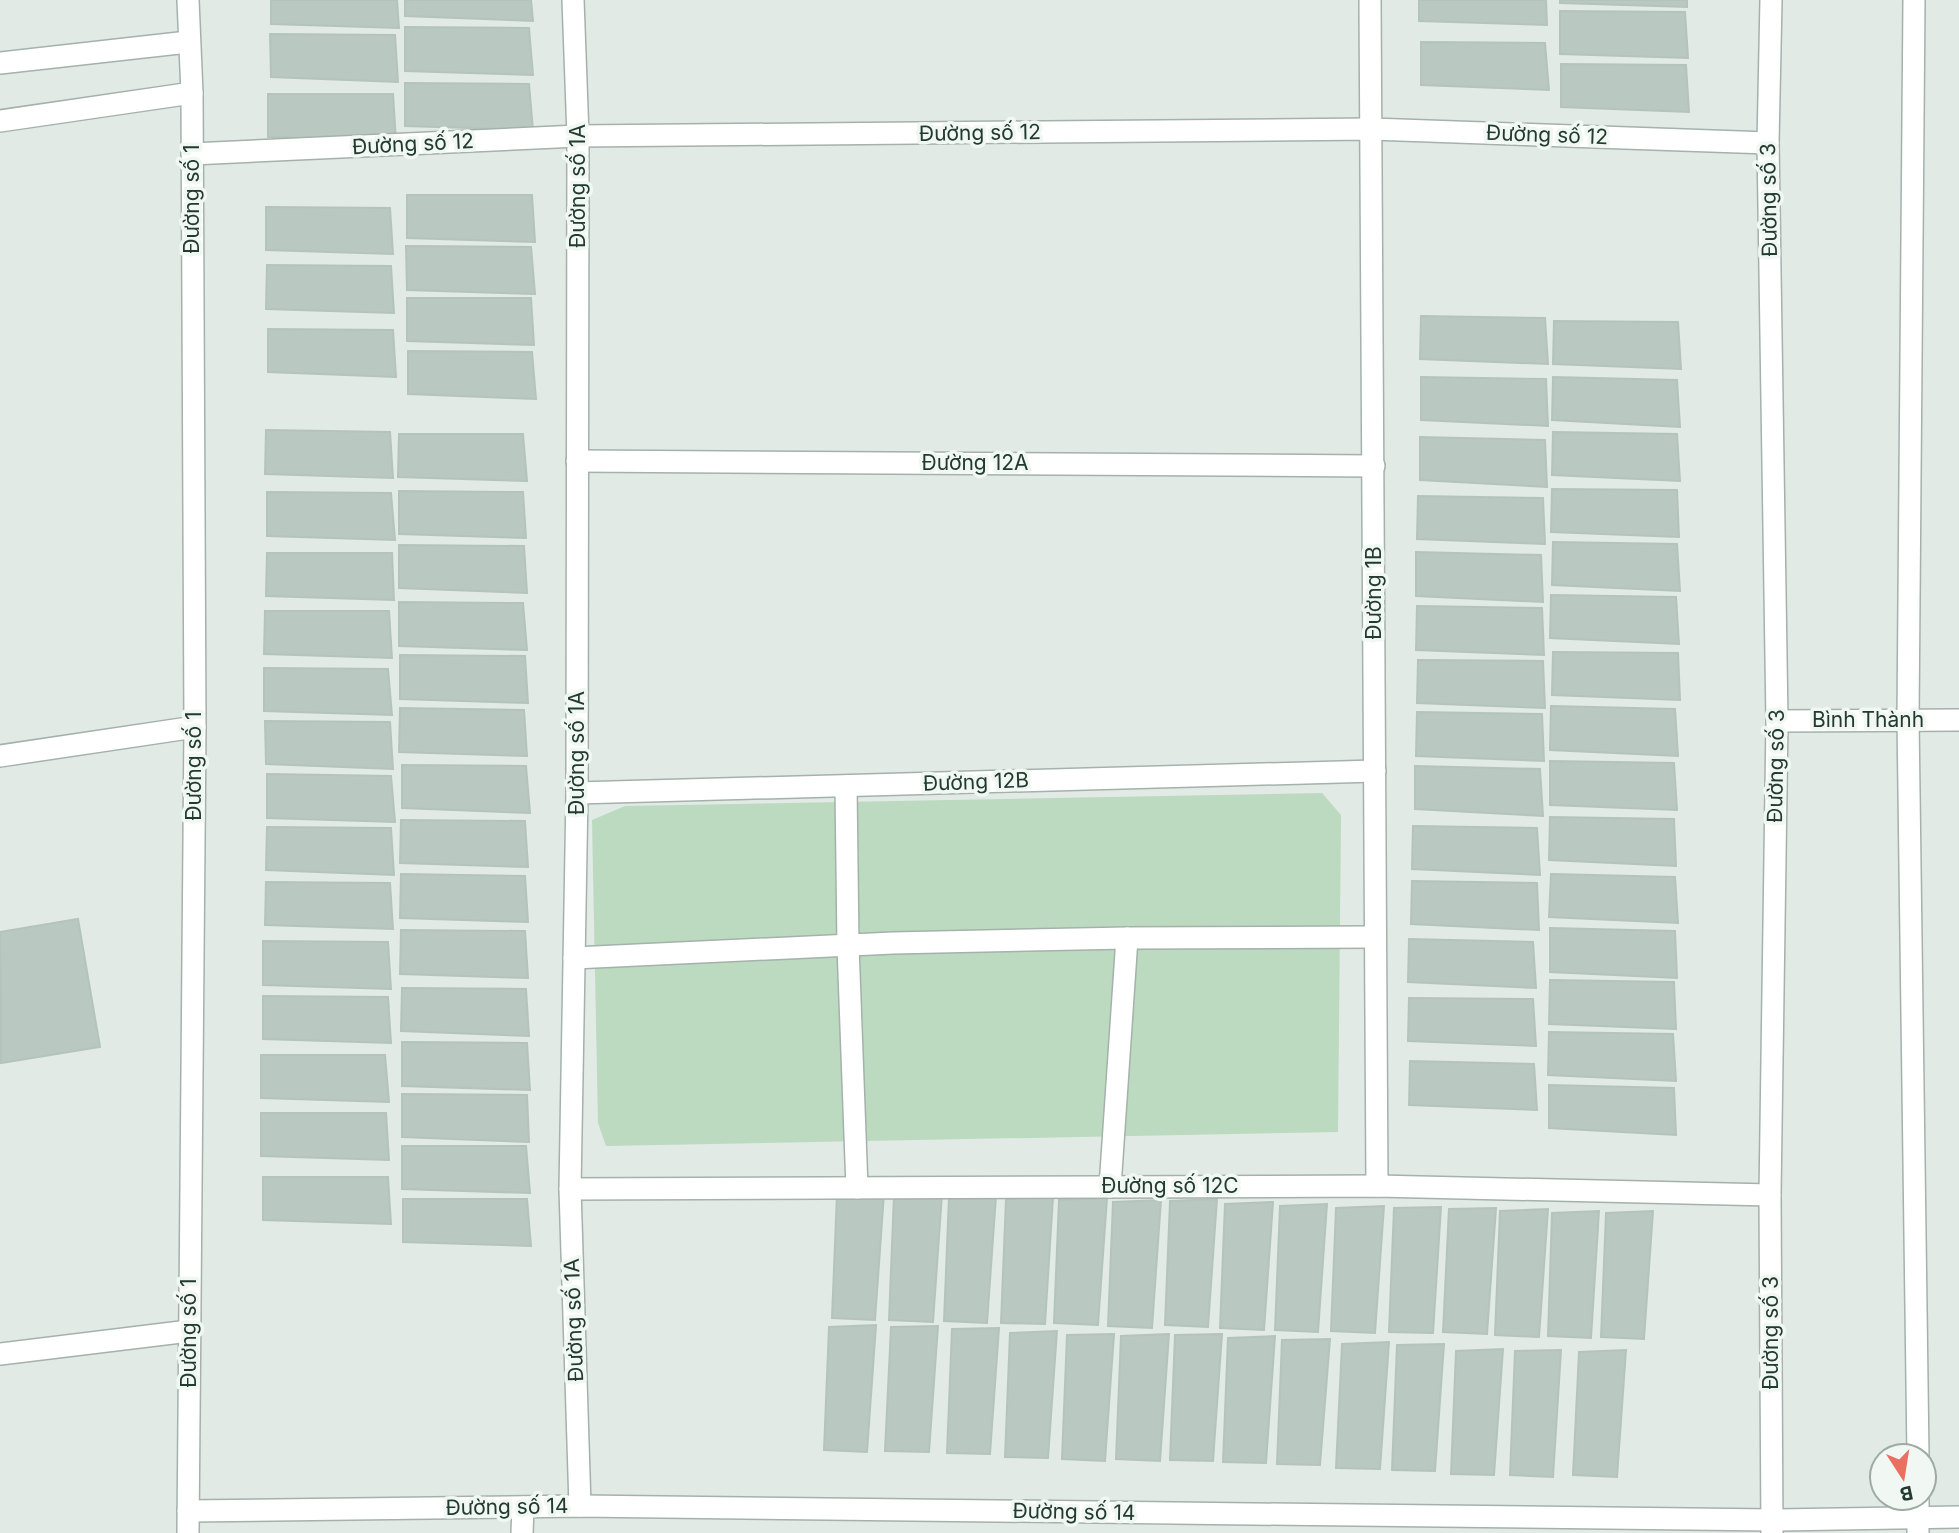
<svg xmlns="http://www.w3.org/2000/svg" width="1959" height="1533" viewBox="0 0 1959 1533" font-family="Inter,sans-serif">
	<rect width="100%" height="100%" fill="#e1eae5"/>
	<!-- green -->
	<polygon fill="#bbdabf" points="1322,793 1341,815 1338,1132 606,1146 598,1123 592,820 625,806"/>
	<!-- building -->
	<g fill="#b9c8c0" stroke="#b4c4bb" stroke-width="2">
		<polygon points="271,0 397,0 399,28 271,24"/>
		<polygon points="405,0 531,0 533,21 405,16"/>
		<polygon points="1419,0 1546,0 1547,25 1419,21"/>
		<polygon points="1560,0 1687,0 1687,7 1560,3"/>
		<polygon points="1560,11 1685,12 1688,58 1560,54"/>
		<polygon points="405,27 529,28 533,75 405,71"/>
		<polygon points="270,34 395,35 398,82 271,77"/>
		<polygon points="1421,42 1545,43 1549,90 1421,85"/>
		<polygon points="1561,64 1686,65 1689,112 1561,107"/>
		<polygon points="405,83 529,84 533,130 405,126"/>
		<polygon points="268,94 393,94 396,141 268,137"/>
		<polygon points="407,195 532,195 535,242 407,238"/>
		<polygon points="266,207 390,208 393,254 266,250"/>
		<polygon points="406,246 531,247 535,294 407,290"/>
		<polygon points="267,265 391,266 394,313 266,309"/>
		<polygon points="407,298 531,298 534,345 407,341"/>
		<polygon points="1421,316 1545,318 1548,364 1420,359"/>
		<polygon points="1554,321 1678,322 1681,369 1553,364"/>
		<polygon points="268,329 393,330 396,377 268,372"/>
		<polygon points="408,351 532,352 536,399 408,394"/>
		<polygon points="1421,377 1546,379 1548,426 1421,420"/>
		<polygon points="1553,377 1677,380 1680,427 1552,420"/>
		<polygon points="266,430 390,432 393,478 265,474"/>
		<polygon points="1553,432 1677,434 1680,481 1552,475"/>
		<polygon points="399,434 523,434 527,481 398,477"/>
		<polygon points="1420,437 1545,440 1547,487 1420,480"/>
		<polygon points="1552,489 1677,490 1679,537 1551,532"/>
		<polygon points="399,491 523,492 526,538 399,534"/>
		<polygon points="267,492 391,493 395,540 267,536"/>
		<polygon points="1418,496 1543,498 1545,544 1417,539"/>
		<polygon points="1553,542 1677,544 1680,591 1552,585"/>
		<polygon points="399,545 524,546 527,593 399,588"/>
		<polygon points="1416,552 1541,555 1543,602 1416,596"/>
		<polygon points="267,553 392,553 394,600 266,596"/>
		<polygon points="1551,595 1676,597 1679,644 1550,638"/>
		<polygon points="399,602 523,603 527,650 399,646"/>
		<polygon points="1417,606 1542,608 1544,655 1416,650"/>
		<polygon points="265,611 389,611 392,658 264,654"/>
		<polygon points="1553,652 1678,653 1680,700 1552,695"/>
		<polygon points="400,655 525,656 528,703 400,699"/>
		<polygon points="1418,660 1543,661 1545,708 1417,703"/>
		<polygon points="264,668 388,669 392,715 264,711"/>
		<polygon points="1551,706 1675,709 1678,756 1550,750"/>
		<polygon points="400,708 524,710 527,756 399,752"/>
		<polygon points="1417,712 1542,714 1544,761 1416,756"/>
		<polygon points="265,721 390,722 393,769 266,764"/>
		<polygon points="1550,761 1674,763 1677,810 1550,805"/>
		<polygon points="402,765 526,766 530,813 402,808"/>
		<polygon points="1415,766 1540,769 1543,816 1415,809"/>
		<polygon points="267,774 391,776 395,822 267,818"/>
		<polygon points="1550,817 1674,819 1676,866 1549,860"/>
		<polygon points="401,820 525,821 528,867 400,863"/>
		<polygon points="1413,826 1537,828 1540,875 1412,869"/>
		<polygon points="267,827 391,828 394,875 266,870"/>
		<polygon points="401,874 525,876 528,922 400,918"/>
		<polygon points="1551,874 1675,877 1678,923 1549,917"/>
		<polygon points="1412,881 1537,883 1539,930 1411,924"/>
		<polygon points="266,882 390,883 393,929 265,925"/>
		<polygon points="78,919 100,1047 1,1063 0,932"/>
		<polygon points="1550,928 1675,931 1677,978 1550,972"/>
		<polygon points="401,930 525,931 528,978 400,974"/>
		<polygon points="1409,939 1533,942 1536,988 1408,982"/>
		<polygon points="263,941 388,942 391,989 263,985"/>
		<polygon points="1550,980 1674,982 1676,1029 1549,1024"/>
		<polygon points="402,988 526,989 529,1036 401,1031"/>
		<polygon points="263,996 388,997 391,1043 263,1039"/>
		<polygon points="1409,998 1533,999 1536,1046 1408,1041"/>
		<polygon points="1549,1032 1673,1034 1676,1081 1548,1075"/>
		<polygon points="402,1042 527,1043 530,1090 402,1086"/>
		<polygon points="261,1055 385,1055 389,1102 261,1098"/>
		<polygon points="1410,1061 1534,1064 1537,1110 1409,1105"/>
		<polygon points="1549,1085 1674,1088 1676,1135 1549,1128"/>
		<polygon points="402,1094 527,1095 529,1142 402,1137"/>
		<polygon points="261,1113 386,1113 389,1160 261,1156"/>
		<polygon points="402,1146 526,1146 530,1193 402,1189"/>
		<polygon points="263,1177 388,1177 391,1224 263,1220"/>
		<polygon points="884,1193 875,1320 832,1318 837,1194"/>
		<polygon points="942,1194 933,1322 889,1320 894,1196"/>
		<polygon points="996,1196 987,1323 944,1321 949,1197"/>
		<polygon points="1053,1197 1045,1324 1001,1323 1006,1199"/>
		<polygon points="1107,1198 1098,1325 1054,1323 1059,1200"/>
		<polygon points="403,1199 527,1199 531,1246 403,1242"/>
		<polygon points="1217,1199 1208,1327 1165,1325 1170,1201"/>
		<polygon points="1161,1200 1152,1328 1108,1326 1113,1202"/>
		<polygon points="1273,1202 1264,1330 1220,1328 1225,1204"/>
		<polygon points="1327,1204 1318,1332 1275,1330 1280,1206"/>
		<polygon points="1384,1206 1375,1333 1331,1331 1336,1208"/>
		<polygon points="1441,1207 1433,1333 1389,1332 1394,1208"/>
		<polygon points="1496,1208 1487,1334 1443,1332 1449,1209"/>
		<polygon points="1548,1209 1539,1337 1495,1335 1500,1211"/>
		<polygon points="1599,1211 1591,1338 1548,1336 1552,1213"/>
		<polygon points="1653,1211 1644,1339 1601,1337 1606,1213"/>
		<polygon points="876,1325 867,1452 824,1450 829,1327"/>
		<polygon points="938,1326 929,1452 885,1451 891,1327"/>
		<polygon points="999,1328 990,1454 947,1453 952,1329"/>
		<polygon points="1057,1331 1048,1458 1005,1457 1010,1333"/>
		<polygon points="1114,1334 1105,1461 1062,1459 1067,1335"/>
		<polygon points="1169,1334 1160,1461 1116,1459 1121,1336"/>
		<polygon points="1222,1334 1213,1461 1170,1460 1175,1335"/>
		<polygon points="1275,1336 1266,1463 1223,1462 1228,1338"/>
		<polygon points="1330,1339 1320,1465 1277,1464 1282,1340"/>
		<polygon points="1389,1342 1380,1469 1336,1468 1342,1344"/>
		<polygon points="1444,1344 1435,1471 1392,1470 1397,1345"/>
		<polygon points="1503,1349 1494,1475 1451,1474 1456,1351"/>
		<polygon points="1561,1350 1553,1477 1510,1475 1515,1351"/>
		<polygon points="1626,1350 1617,1477 1573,1475 1579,1352"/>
	</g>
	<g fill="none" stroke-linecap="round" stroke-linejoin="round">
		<!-- minor casing -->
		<g stroke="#a4b2ab" stroke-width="24">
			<g id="minor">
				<polyline points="573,0 578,136 577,793 570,1189 580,1506"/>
				<polyline points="1370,0 1377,1186"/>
				<polyline points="1771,0 1768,143 1777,721 1770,1195 1772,1533"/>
				<polyline points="1914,0 1908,719 1918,1456"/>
				<polyline points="0,63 188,42"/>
				<polyline points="0,121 192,93"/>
				<polyline points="192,154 578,136 1372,129 1768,143"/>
				<polyline points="577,461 1374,466"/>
				<polyline points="1777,721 1959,720"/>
				<polyline points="0,756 195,727"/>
				<polyline points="846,786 848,946 857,1188"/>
				<polyline points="577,793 1375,771"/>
				<polyline points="574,958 893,943 1127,938 1375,937"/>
				<polyline points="1110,1187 1127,938"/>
				<polyline points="570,1189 1377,1186 1770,1195"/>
				<polyline points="0,1354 189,1331"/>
				<polyline points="1918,1498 1918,1533"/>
				<polyline points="188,1511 580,1506 1772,1520 1959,1517"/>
				<polyline points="188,1533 195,727 192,93 188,0"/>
				<polyline points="522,1533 523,1507"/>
			</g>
		</g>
		<!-- minor -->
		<use href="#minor" stroke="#fff" stroke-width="21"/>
	</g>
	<g text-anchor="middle" stroke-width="7" stroke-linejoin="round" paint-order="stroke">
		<!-- street labels -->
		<g font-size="21" fill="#223a31" stroke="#f1f7f3">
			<text transform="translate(980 133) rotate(-1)" y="7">Đường số 12</text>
			<text transform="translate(1547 135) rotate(2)" y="7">Đường số 12</text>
			<text transform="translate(413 144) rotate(-3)" y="7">Đường số 12</text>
			<text transform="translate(578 186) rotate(-90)" y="7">Đường số 1A</text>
			<text transform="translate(192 199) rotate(-90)" y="7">Đường số 1</text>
			<text transform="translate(1769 200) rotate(-91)" y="7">Đường số 3</text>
			<text x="975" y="470">Đường 12A</text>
			<text transform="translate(1374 593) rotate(-90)" y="7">Đường 1B</text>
			<text x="1868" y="727">Bình Thành</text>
			<text transform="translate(577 753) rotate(-90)" y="7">Đường số 1A</text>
			<text transform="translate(194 766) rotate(-90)" y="7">Đường số 1</text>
			<text transform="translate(1776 766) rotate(-89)" y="7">Đường số 3</text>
			<text transform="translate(976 782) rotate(-2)" y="7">Đường 12B</text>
			<text x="1170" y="1193">Đường số 12C</text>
			<text transform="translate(574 1320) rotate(-92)" y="7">Đường số 1A</text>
			<text transform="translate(189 1333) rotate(-90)" y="7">Đường số 1</text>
			<text transform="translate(1771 1333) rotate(-90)" y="7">Đường số 3</text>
			<text transform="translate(507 1507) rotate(-1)" y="7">Đường số 14</text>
			<text transform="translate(1074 1512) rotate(1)" y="7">Đường số 14</text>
		</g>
	</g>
	<!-- north arrow -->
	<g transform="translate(1903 1477) rotate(168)"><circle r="33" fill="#f1f7f3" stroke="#9eaba5" stroke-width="2"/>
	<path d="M0-5L12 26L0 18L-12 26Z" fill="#e97060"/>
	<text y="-10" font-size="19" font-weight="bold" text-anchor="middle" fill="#223a31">B</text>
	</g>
</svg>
